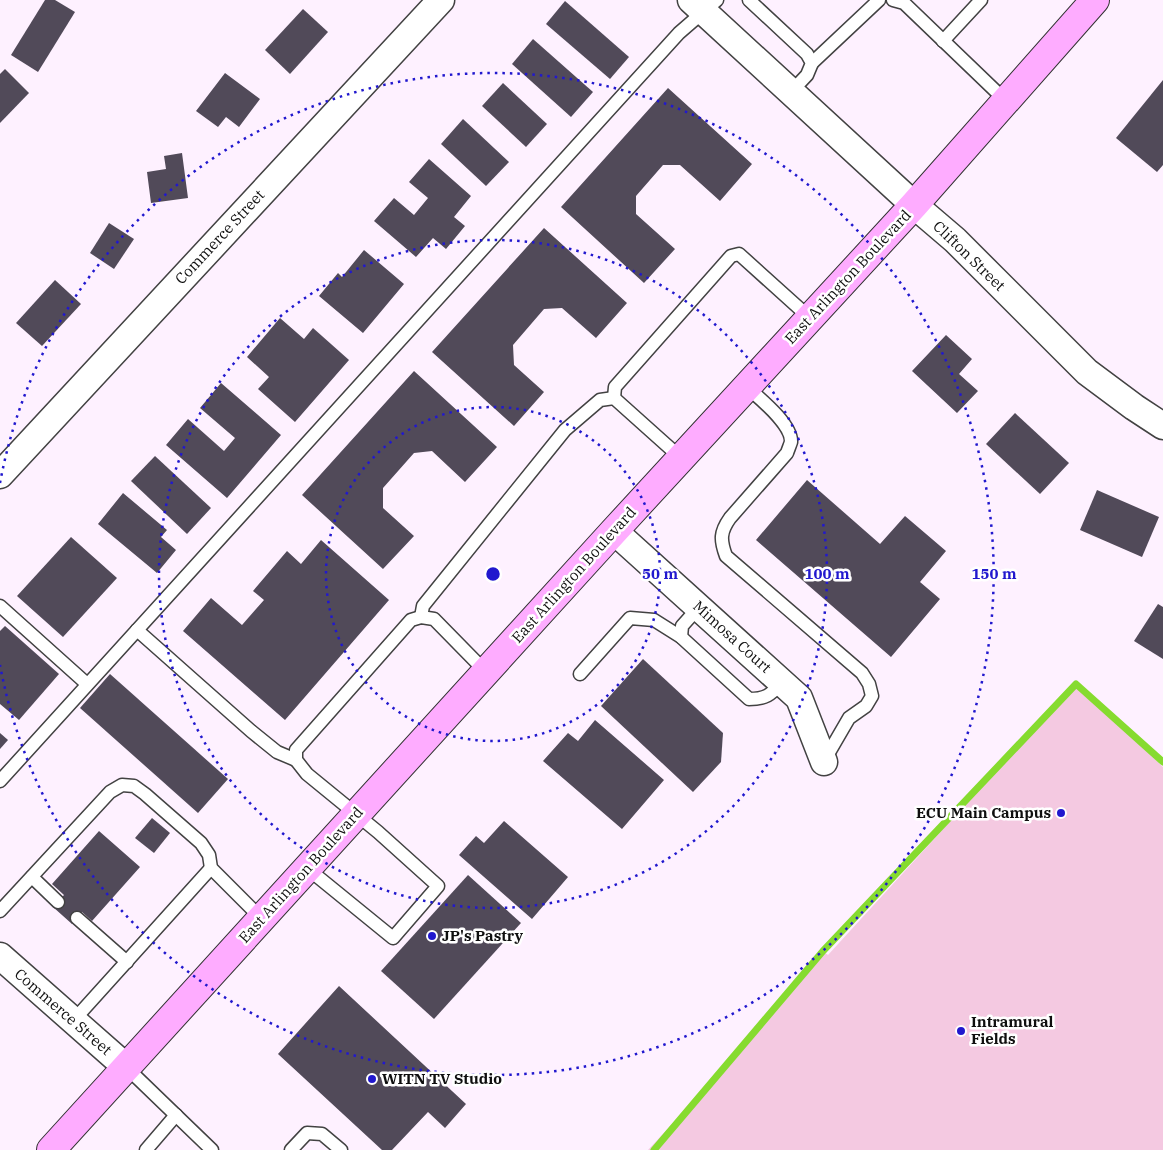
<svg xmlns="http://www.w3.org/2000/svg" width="1163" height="1150" viewBox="0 0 1163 1150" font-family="'IBM Plex Serif',serif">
	<rect width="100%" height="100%" fill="#fef1ff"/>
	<!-- pitch -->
	<polygon fill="#f4c9e1" points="1076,684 1163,767 1163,1150 648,1150 722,1070 823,951 828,955"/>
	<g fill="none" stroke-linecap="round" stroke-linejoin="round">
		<!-- stream -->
		<polyline stroke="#86db2f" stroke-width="7" points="654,1150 823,951 1076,684 1163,762"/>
	</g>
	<!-- building -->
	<g fill="#514a59">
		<polygon points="45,0 55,0 75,12 38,72 11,55"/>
		<polygon points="565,1 629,57 610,79 546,24"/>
		<polygon points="303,9 328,32 290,74 265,50"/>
		<polygon points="533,39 593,92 571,117 512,64"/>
		<polygon points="5,69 29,93 0,123 0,74"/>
		<polygon points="225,73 260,99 239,127 226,117 218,127 196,111"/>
		<polygon points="1163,80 1163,165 1157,172 1116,138"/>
		<polygon points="503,83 547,124 526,147 482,106"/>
		<polygon points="668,88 752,164 720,201 680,165 663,165 636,196 636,214 675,249 644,283 561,207"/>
		<polygon points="463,119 509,162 486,186 441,144"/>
		<polygon points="182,153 188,198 151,203 147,172 166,169 164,156"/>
		<polygon points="429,159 471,196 454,217 465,226 446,249 433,238 416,257 374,221 394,198 414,215 428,198 409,182"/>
		<polygon points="109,223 134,239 114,269 90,253"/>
		<polygon points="544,228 627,303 596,338 562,308 544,309 513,345 514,365 544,392 514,426 432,352"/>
		<polygon points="364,250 404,284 363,333 319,296 338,273 342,277"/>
		<polygon points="55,280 81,304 42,346 16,323"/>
		<polygon points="280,318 304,339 313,328 349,360 295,422 258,389 269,377 247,357"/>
		<polygon points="946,335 972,359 959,374 978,391 957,413 912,371"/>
		<polygon points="414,371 497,447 465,482 432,451 414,453 383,488 383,508 414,536 383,569 302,495"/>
		<polygon points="221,383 281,435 227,498 166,445 188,419 224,451 235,438 200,408"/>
		<polygon points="1015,413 1069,463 1040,494 986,444"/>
		<polygon points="155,456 211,508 187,534 131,481"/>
		<polygon points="807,480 880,544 905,516 946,551 920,582 940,599 891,657 756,540"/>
		<polygon points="1097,490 1159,517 1142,557 1080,530"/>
		<polygon points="123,493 167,530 161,537 176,550 157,573 98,524"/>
		<polygon points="71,537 117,578 63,637 17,596"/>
		<polygon points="321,540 389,600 285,720 183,631 211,598 242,625 264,600 253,591 287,551 301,564"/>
		<polygon points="1158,604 1163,607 1163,659 1134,641"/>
		<polygon points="5,626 59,674 19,720 0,704 0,631"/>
		<polygon points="643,659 723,733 721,762 693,792 601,706"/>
		<polygon points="110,674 228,779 198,813 80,708"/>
		<polygon points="595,720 664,780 622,829 543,761 568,733 578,741"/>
		<polygon points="0,733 8,740 0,749"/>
		<polygon points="152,818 170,833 154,853 135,838"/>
		<polygon points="504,821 568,877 532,919 459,855 476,836 484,843"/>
		<polygon points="99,831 140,867 92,921 82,912 72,924 53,907 64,895 52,884"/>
		<polygon points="468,875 521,923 434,1019 381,971"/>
		<polygon points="339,986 466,1104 445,1128 428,1112 392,1150 382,1150 278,1054"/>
	</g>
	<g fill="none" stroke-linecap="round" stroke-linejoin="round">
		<!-- service casing -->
		<g stroke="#424242" stroke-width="15">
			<g id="service">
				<polyline points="749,0 807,54 812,63 807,75 791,92"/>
				<polyline points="893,0 904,3 1006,101"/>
				<polyline points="943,41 981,0"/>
				<polyline points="812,63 879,0"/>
				<path d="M747,387C759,398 792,424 791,442C790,445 788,450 787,453L730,518C720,532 720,540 726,556L862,673L869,684L872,696L866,706L849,718L824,761"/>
				<polyline points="614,398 615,387 731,256 739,254 810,318"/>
				<polyline points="0,606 87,684"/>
				<polyline points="421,617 423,606 565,430 600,400 614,398 681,458"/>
				<polyline points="137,630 251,731 277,752 296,760"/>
				<polyline points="681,637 682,626 699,607"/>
				<path d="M580,674L630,618L654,620L681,637L749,699C766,699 770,695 782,683"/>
				<polyline points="0,781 679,33 717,0"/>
				<polyline points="307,868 393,938 438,886 378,832 307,774 296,760 296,750 411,620 421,617 434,619 486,672"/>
				<polyline points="32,877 58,902"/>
				<polyline points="0,911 110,792 122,785 134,786 145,794 201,843 209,855 211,868 261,918"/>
				<polyline points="77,918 127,962"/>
				<polyline points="73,1021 211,868"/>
				<polyline points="126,1067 212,1150"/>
				<polyline points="146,1150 176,1115"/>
				<polyline points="291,1150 307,1133 322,1134 341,1150"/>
			</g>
		</g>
		<!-- minor casing -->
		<g stroke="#424242" stroke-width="29">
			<g id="minor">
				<polyline points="691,0 914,205 955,240 1087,372 1134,407 1163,426"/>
				<polyline points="0,475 441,0"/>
				<polyline points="614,531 799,698 824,762"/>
				<polyline points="0,956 126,1067"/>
			</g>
		</g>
		<!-- secondary casing -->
		<g stroke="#313131" stroke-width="30">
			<polyline id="secondary" points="51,1150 614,531 914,205 1095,0"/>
		</g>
		<!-- service -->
		<use href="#service" stroke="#fff" stroke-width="12"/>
		<!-- minor -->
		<use href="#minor" stroke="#fff" stroke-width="26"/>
		<!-- secondary -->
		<use href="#secondary" stroke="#feacff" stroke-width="28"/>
	</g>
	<!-- distance rings -->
	<g fill="none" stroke="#2118ce" stroke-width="2.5" stroke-dasharray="2.5 5">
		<circle cx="493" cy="574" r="167"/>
		<circle cx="493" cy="574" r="334"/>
		<path d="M0 483A501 501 0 1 1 0 665"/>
	</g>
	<!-- markers -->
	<g fill="#2118ce" stroke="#fff" stroke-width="2">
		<circle cx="1061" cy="813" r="5"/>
		<circle cx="432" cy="936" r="5"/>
		<circle cx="961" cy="1031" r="5"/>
		<circle cx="372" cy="1079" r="5"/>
	</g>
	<g text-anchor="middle" stroke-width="5" stroke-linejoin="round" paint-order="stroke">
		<!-- street labels -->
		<g font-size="15" fill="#0f0f0f" stroke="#fff">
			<text transform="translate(220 237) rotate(-47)" y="5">Commerce Street</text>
			<text transform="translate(969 256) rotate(44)" y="5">Clifton Street</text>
			<text transform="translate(848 277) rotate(-47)" y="5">East Arlington Boulevard</text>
			<text transform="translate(574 575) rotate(-48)" y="5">East Arlington Boulevard</text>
			<text transform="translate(732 637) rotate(42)" y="5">Mimosa Court</text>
			<text transform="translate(301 875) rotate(-48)" y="5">East Arlington Boulevard</text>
			<text transform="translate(63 1012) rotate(41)" y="5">Commerce Street</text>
		</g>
		<!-- poi labels -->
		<g font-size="15" font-weight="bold" fill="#0f0f0f" stroke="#fff" text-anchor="start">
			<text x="1051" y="818" text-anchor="end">ECU Main Campus</text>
			<text x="442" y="941">JP's Pastry</text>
			<text x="971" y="1027">Intramural<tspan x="971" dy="17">Fields</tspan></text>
			<text x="382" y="1084">WITN TV Studio</text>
		</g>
	</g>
	<circle cx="493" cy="574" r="8" fill="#2118ce" stroke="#fff" stroke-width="2.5"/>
	<g font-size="15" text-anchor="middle" font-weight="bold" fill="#2118ce" stroke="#fff" stroke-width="5" stroke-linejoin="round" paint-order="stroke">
		<text x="660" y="579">50 m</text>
		<text x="827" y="579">100 m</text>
		<text x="994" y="579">150 m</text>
	</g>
</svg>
